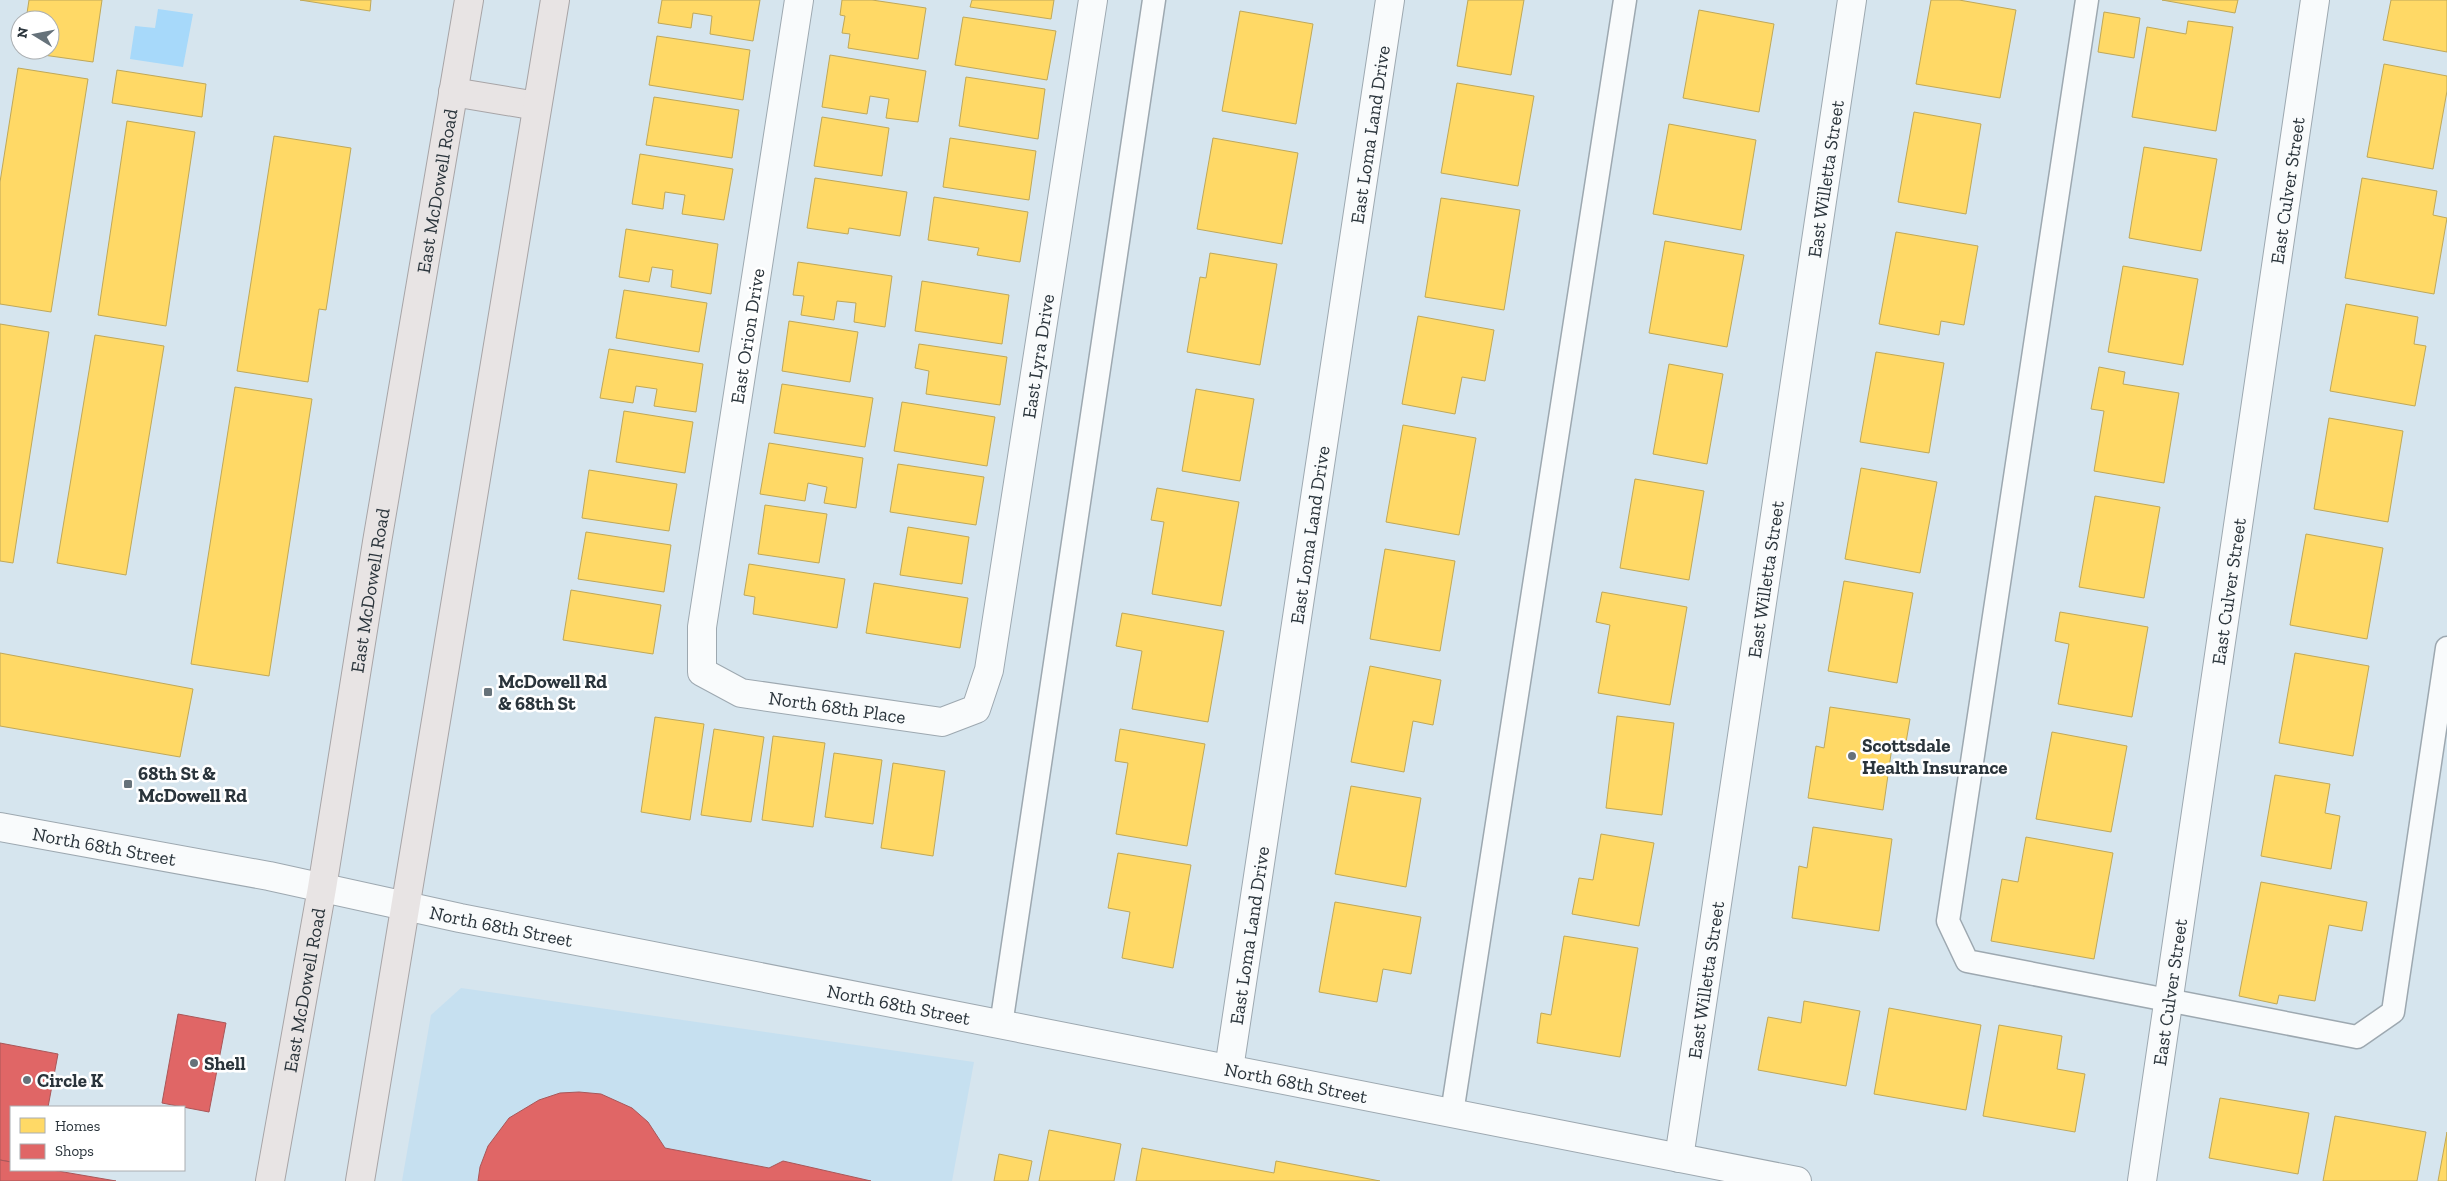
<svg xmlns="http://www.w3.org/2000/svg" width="2447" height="1181" viewBox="0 0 2447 1181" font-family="'Zilla Slab',serif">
	<rect width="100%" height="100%" fill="#d6e5ee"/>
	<!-- built -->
	<polygon fill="#c6e0f0" points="461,988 974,1062 952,1181 402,1181 431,1015"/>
	<!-- water -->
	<polygon fill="#a7d9fa" points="158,9 193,14 183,67 130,59 135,26 155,28"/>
	<!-- homes -->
	<g fill="#ffd966" stroke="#bfa859">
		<polygon points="29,0 102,0 93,62 22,52 22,50 50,50 50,20 26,20"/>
		<polygon points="300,0 371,0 370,11"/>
		<polygon points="662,0 760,0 753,41 710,34 712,16 693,13 691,28 658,23"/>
		<polygon points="842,0 872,0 926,8 918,59 848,48 850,34 842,33 845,16 840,15"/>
		<polygon points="972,0 1054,0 1051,19 970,7"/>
		<polygon points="1468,0 1524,0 1511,75 1457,66"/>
		<polygon points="1931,0 1959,0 2016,10 2000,98 1916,84"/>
		<polygon points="2162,0 2238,0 2235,13"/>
		<polygon points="2391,0 2447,0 2447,52 2383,40"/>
		<polygon points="1699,10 1774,24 1759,112 1683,98"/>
		<polygon points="1240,11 1313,24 1296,124 1222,111"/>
		<polygon points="2104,12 2140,18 2134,58 2098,52"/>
		<polygon points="963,17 1056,31 1047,80 955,65"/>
		<polygon points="2188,21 2233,27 2216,131 2132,117 2147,27 2186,34"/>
		<polygon points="657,36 750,50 743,100 649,85"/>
		<polygon points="830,55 926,71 918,122 886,118 889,99 870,96 867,114 822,107"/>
		<polygon points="2384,64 2447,76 2447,91 2433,169 2367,157"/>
		<polygon points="18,68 88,79 51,312 0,304 0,182"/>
		<polygon points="117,70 206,84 202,117 112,103"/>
		<polygon points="966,77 1045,89 1038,139 959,126"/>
		<polygon points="1457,83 1534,96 1518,186 1441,173"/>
		<polygon points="654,97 739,110 732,158 646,145"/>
		<polygon points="1914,112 1981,124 1966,214 1898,202"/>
		<polygon points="822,117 889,128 882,176 814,166"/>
		<polygon points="127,121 195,132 166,326 98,315"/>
		<polygon points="1669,124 1756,140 1741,230 1653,214"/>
		<polygon points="274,136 351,148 326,310 319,309 308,382 237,371"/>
		<polygon points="950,138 1036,151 1029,200 943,187"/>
		<polygon points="1213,138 1298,153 1282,244 1197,229"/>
		<polygon points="2144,147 2217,159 2201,251 2129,238"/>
		<polygon points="640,154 733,169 724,220 682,214 685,195 665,192 663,209 632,204"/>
		<polygon points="815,178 907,192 900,236 849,228 848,234 807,228"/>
		<polygon points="2362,178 2437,191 2433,215 2447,218 2434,294 2345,278"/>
		<polygon points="934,197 1028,212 1020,262 977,255 979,248 928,240"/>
		<polygon points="1441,198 1520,210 1504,310 1425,297"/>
		<polygon points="626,229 718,244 711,294 671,287 673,270 652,267 649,282 619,277"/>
		<polygon points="1896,232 1978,246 1964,325 1941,321 1939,335 1879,324"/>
		<polygon points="1665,241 1744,255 1727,347 1649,333"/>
		<polygon points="1210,253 1277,264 1260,365 1187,352 1200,277 1206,278"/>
		<polygon points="798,262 892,276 885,327 854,322 856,303 837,301 834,320 801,315 804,296 793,295"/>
		<polygon points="2123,266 2198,279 2183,365 2108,352"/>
		<polygon points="922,281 1009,295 1002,344 915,331"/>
		<polygon points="624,290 707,303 699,352 616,338"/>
		<polygon points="2346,304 2418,317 2414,344 2426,346 2415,406 2330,391"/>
		<polygon points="1418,316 1494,330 1485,381 1462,377 1455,414 1402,404"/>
		<polygon points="789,321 858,332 850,382 782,371"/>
		<polygon points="0,324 49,332 13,563 0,561"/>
		<polygon points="95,335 164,346 126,575 57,563"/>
		<polygon points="919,344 1007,357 1000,405 926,394 929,371 915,368"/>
		<polygon points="609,349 703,364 696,412 654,406 657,389 636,386 633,403 600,398"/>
		<polygon points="1876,352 1944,363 1929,453 1860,442"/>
		<polygon points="1669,364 1723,374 1707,464 1653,454"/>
		<polygon points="2099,367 2125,372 2123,384 2179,393 2164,483 2094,471 2104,411 2091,409"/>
		<polygon points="782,384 873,398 865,447 774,433"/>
		<polygon points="235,387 312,399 269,676 191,664"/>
		<polygon points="1196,389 1254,399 1240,481 1182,471"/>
		<polygon points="902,402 995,417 987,466 894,451"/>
		<polygon points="624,411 693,422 685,473 616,462"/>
		<polygon points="2329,418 2403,431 2388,522 2314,509"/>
		<polygon points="1403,425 1476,438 1459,535 1386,522"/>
		<polygon points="769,443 863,458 856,508 824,503 827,487 808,483 805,501 760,494"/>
		<polygon points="898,464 984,477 976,525 890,512"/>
		<polygon points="1861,468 1937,482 1920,573 1845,559"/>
		<polygon points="589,470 677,484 669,531 582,518"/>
		<polygon points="1635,479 1704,491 1689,580 1620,568"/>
		<polygon points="1157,488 1239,502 1221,606 1152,594 1164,522 1151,520"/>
		<polygon points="2095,496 2160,507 2144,598 2079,587"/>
		<polygon points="765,505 827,514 819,563 758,554"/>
		<polygon points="908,527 969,537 962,584 900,575"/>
		<polygon points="586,532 671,545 664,592 578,579"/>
		<polygon points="2306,534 2383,548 2367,639 2290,625"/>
		<polygon points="1385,549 1455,561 1440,651 1370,639"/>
		<polygon points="749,564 845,579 837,628 753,614 755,597 744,595"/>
		<polygon points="1844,581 1913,593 1897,683 1828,671"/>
		<polygon points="874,583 968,598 960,648 866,633"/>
		<polygon points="571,590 661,605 653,654 563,640"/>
		<polygon points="1602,592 1687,607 1670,705 1598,693 1610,625 1596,622"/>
		<polygon points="2060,612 2148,627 2132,717 2058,704 2069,644 2055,641"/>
		<polygon points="1122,613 1224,631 1208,722 1132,709 1142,651 1116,646"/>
		<polygon points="0,653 193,689 180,757 0,726"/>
		<polygon points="2295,653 2369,666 2353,756 2279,743"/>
		<polygon points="1370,666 1441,680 1433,725 1413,721 1404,772 1351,762"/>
		<polygon points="1830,707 1910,719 1905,748 1892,747 1883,810 1808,798 1816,746 1824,748"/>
		<polygon points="1617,716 1674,723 1662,815 1606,808"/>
		<polygon points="655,717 704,724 690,820 641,812"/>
		<polygon points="714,729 764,737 751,822 701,815"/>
		<polygon points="1120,729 1205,744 1187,846 1116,834 1128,763 1115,761"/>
		<polygon points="2052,732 2127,746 2111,832 2036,819"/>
		<polygon points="773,736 825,743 813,827 762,820"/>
		<polygon points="834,753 882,760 873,824 825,817"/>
		<polygon points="893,763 945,771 933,856 881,848"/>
		<polygon points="2275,775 2330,784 2325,813 2340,816 2331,869 2261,856"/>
		<polygon points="1351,786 1421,798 1406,887 1335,874"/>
		<polygon points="1813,827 1892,839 1879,931 1792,918 1799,866 1807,868"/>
		<polygon points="1601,834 1654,843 1639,926 1572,914 1579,878 1593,880"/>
		<polygon points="2026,837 2113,853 2094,959 1991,941 2002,879 2018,882"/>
		<polygon points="1118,853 1191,865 1173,968 1122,958 1130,912 1108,908"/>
		<polygon points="2261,882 2367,902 2362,931 2329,925 2315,1001 2279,995 2277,1004 2239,996"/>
		<polygon points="1335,902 1421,917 1411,974 1383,969 1377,1002 1319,992"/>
		<polygon points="1564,936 1638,948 1620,1057 1537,1043 1541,1013 1551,1015"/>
		<polygon points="1804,1001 1860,1011 1846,1086 1758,1070 1768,1017 1801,1023"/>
		<polygon points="1889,1008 1981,1025 1966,1110 1874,1094"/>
		<polygon points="1999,1025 2062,1036 2057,1069 2085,1074 2075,1132 1983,1116"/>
		<polygon points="2220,1098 2309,1113 2298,1174 2209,1158"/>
		<polygon points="2335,1116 2426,1132 2417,1181 2323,1181"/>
		<polygon points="1049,1130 1121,1144 1114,1181 1039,1181"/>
		<polygon points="2447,1132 2447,1181 2438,1181"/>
		<polygon points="1142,1148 1274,1173 1276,1161 1380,1181 1136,1181"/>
		<polygon points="999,1154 1032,1161 1028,1181 994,1181"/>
	</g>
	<!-- shops -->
	<g fill="#e06666" stroke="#a95759">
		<polygon points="178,1014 226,1023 209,1112 162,1103"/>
		<polygon points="0,1043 58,1054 48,1107 11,1107 11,1162 0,1160"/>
		<polygon points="579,1092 601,1094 632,1108 648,1122 665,1148 769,1168 783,1161 871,1181 478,1181 480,1167 488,1146 509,1118 539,1100 560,1093"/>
		<polygon points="0,1160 11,1162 11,1170 52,1170 116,1181 0,1181"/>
	</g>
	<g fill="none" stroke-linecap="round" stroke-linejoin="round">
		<!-- lane casing -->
		<g stroke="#9da8b0" stroke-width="25">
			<g id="lane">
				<polyline points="2087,0 1948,921 1967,961 2357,1037 2393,1012 2447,648"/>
				<polyline points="1001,1025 1154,0"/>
				<polyline points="1452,1113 1625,0"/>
			</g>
		</g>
		<!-- street casing -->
		<g stroke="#9da8b0" stroke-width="30">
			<g id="street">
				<path id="s1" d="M799,0L702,627V672L741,693L942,722L976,709L989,670L1093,0"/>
				<path id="s2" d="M1229,1069L1390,0"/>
				<path id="s3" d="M1679,1158L1852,0"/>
				<path id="s4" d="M2142,1181L2315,0"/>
			</g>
		</g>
		<!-- secondary casing -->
		<g stroke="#9da8b0" stroke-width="30">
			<g id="secondary">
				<path id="s5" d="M0,827L269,876L460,918L1797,1181"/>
			</g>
		</g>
		<!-- primary casing -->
		<g stroke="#a7a4a6" stroke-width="30">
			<g id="primary">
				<polyline points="453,92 537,106"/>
				<path id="s6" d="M270,1181L322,888L377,542L469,0"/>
				<polyline points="360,1181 555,0"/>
			</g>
		</g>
		<!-- lane -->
		<use href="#lane" stroke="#f9fbfc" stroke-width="22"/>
		<!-- street -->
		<use href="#street" stroke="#f9fbfc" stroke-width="28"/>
		<!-- secondary -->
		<use href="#secondary" stroke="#f9fbfc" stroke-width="28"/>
		<!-- primary -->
		<use href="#primary" stroke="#e8e4e4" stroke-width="28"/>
	</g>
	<!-- markers -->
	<g fill="#66727a" stroke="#fff" stroke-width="2">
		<rect x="483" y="687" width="10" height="10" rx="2.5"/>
		<circle cx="1852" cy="756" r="5"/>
		<rect x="123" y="779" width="10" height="10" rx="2.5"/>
		<circle cx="194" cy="1063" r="5"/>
		<circle cx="27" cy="1080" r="5"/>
	</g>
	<g text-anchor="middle" stroke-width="5" stroke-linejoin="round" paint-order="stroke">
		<!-- street labels -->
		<g font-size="19" fill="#2a343b" stroke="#fff">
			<text dy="7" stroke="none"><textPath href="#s2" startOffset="945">East Loma Land Drive</textPath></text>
			<text dy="7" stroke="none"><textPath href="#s3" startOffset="990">East Willetta Street</textPath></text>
			<text dy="7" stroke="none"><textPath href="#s4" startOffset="1001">East Culver Street</textPath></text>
			<text dy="7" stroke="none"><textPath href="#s6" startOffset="1004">East McDowell Road</textPath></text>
			<text transform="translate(747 336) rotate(-81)" y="7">East Orion Drive</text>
			<text dy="7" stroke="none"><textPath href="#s1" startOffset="1322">East Lyra Drive</textPath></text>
			<text dy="7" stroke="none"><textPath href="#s2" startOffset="540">East Loma Land Drive</textPath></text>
			<text dy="7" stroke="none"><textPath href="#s3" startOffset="585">East Willetta Street</textPath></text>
			<text dy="7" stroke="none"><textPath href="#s6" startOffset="599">East McDowell Road</textPath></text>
			<text dy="7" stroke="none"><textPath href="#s4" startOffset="596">East Culver Street</textPath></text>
			<text dy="7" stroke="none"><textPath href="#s1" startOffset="821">North 68th Place</textPath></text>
			<text dy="7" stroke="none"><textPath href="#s5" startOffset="106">North 68th Street</textPath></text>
			<text dy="7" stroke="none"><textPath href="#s5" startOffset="511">North 68th Street</textPath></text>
			<text dy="7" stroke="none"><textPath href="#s2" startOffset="135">East Loma Land Drive</textPath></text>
			<text dy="7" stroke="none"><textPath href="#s3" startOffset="180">East Willetta Street</textPath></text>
			<text dy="7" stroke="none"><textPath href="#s6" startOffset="194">East McDowell Road</textPath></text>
			<text dy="7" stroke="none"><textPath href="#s4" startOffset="191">East Culver Street</textPath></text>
			<text dy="7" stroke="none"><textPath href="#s5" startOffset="916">North 68th Street</textPath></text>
			<text dy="7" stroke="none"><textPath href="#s5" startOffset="1321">North 68th Street</textPath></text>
		</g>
		<!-- poi labels -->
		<g font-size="19" font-weight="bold" fill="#2a343b" stroke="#fff" text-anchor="start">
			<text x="498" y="688">McDowell Rd<tspan x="498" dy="22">&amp; 68th St</tspan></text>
			<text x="1862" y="752">Scottsdale<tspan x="1862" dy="22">Health Insurance</tspan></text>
			<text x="138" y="780">68th St &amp;<tspan x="138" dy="22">McDowell Rd</tspan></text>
			<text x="204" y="1070">Shell</text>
			<text x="37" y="1087">Circle K</text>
		</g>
	</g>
	<!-- legend -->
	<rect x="10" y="1106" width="175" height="65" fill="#ffffff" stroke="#aaaeb1"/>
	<rect x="20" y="1118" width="25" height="15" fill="#ffd966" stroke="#aaaeb1"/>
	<text x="55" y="1131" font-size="15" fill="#2a343b">Homes</text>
	<rect x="20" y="1144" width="25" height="15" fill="#e06666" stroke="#aaaeb1"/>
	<text x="55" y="1156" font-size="15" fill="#2a343b">Shops</text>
	<!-- north arrow -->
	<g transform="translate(35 35) rotate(280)"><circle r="24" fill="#ffffff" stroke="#aaaeb1"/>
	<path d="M0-4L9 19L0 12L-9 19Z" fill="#66727a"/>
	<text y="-8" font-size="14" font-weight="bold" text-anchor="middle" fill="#2a343b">N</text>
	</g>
</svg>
